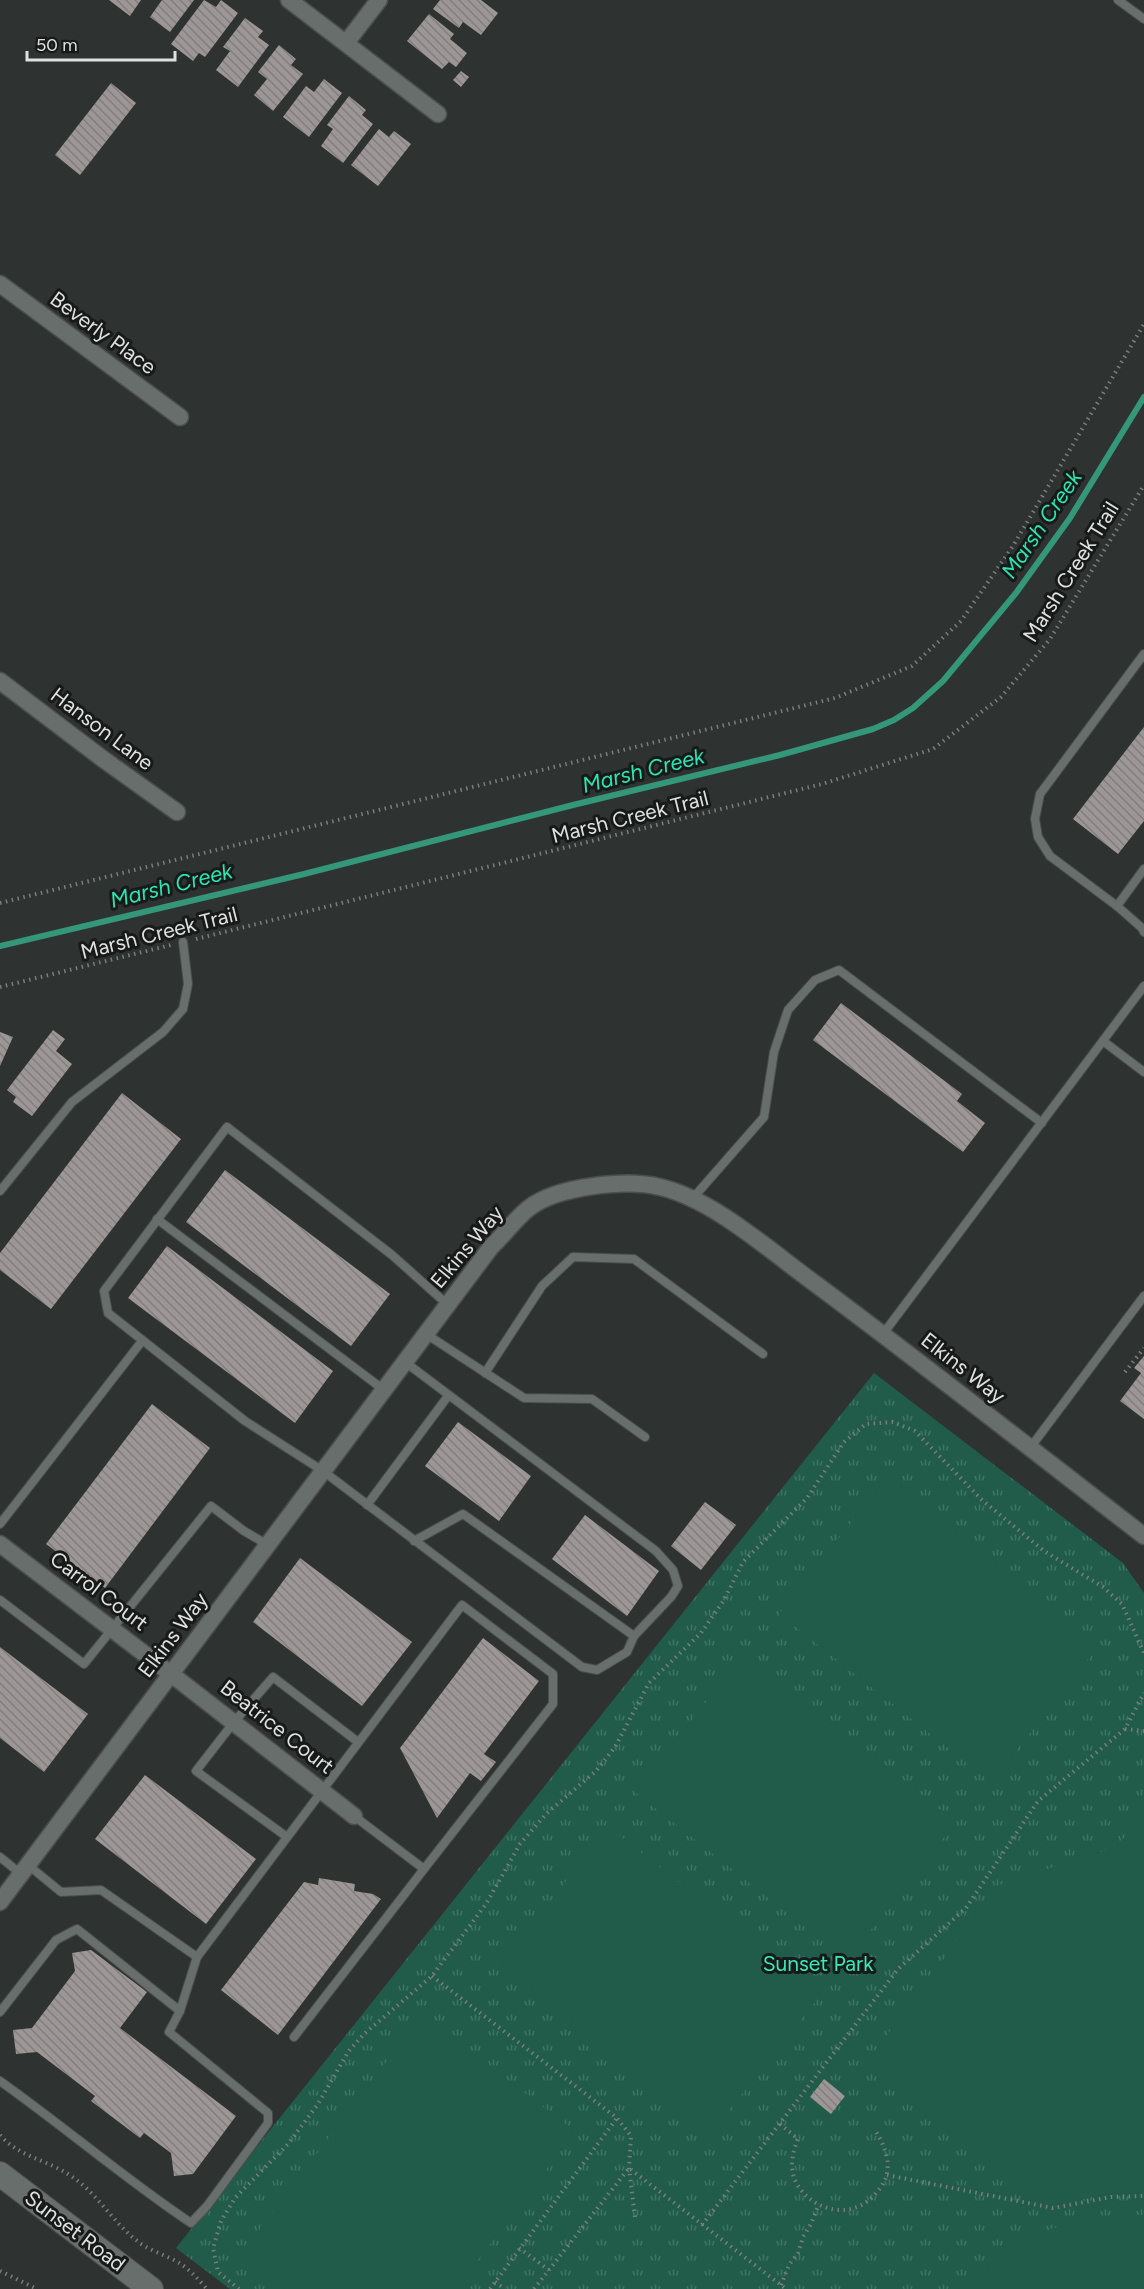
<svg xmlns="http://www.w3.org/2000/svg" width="1144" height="2289" viewBox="0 0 1144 2289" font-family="Figtree,sans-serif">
	<defs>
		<pattern id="park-tufts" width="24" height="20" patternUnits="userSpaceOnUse" patternTransform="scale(1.5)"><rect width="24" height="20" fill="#205c49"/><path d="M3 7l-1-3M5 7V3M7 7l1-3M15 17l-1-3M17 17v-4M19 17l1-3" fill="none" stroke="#407363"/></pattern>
		<pattern id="building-back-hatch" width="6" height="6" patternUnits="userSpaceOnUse" patternTransform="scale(1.5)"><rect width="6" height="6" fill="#9d9697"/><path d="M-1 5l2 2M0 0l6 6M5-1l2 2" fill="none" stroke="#827d7e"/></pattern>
	</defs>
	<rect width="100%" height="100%" fill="#2e3331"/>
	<!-- park -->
	<polygon fill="url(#park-tufts)" points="874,1373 1123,1563 1144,1593 1144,2289 230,2289 176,2248"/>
	<!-- pitch -->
	<g fill="#205c49">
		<polygon points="888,1476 1100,1644 991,1782 779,1614"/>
		<polygon points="744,1654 956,1822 847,1960 635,1792"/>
		<polygon points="1144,1811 1144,2193 1105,2194 1049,2207 874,2075 872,2055 999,1885 1118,1846"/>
		<polygon points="609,1827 821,1995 711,2133 500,1965"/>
		<polygon points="422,2015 575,2131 456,2289 284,2289 240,2255"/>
		<polygon points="1113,2215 1144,2215 1144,2289 957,2289 1006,2252 1053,2228"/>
	</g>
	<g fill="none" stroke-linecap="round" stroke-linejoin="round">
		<!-- stream -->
		<polyline stroke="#349778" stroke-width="6" points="0,946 304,874 573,805 780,755 873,729 894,720 913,708 943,681 1016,593 1070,518 1144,397"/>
	</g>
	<!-- building -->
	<g fill="url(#building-back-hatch)">
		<polygon points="109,0 141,0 130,16"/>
		<polygon points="162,0 194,0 170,32 150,17"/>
		<polygon points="204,0 216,7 221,0 238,13 205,57 199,53 193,61 171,44"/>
		<polygon points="440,0 481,0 498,13 481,35 463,22 459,28 433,9"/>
		<polygon points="429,14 454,34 450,39 467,53 456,67 449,62 442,69 407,41"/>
		<polygon points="245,18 263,31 258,37 269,45 238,87 216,70 230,51 223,47"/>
		<polygon points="279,45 296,59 291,65 303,74 273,111 254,95 267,79 258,72"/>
		<polygon points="461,71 469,77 461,87 453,80"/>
		<polygon points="324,79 342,93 309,137 283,117 306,86 314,92"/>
		<polygon points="111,83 136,103 80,175 55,155"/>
		<polygon points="349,96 366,110 362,115 373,124 343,163 321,146 333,129 327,125"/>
		<polygon points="379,129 389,137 394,131 411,144 378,186 351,165"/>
		<polygon points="1144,727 1144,821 1118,854 1073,819"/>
		<polygon points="841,1003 962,1094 957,1101 985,1123 963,1152 813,1040"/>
		<polygon points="53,1030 65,1039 56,1051 72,1064 32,1116 13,1102 16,1097 7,1090"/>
		<polygon points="0,1032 13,1037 0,1066"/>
		<polygon points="122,1093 181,1139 51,1309 0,1270 0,1253"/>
		<polygon points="225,1170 390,1294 351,1346 186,1222"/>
		<polygon points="167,1246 333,1371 295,1423 128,1298"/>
		<polygon points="1144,1356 1144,1419 1120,1401 1141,1373 1134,1368"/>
		<polygon points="152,1404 210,1448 105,1588 46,1544"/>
		<polygon points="458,1422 531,1476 499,1521 425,1466"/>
		<polygon points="705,1502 736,1525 701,1570 671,1546"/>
		<polygon points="585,1515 659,1571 627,1616 552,1559"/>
		<polygon points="300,1558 412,1642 362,1706 253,1622"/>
		<polygon points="483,1638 539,1681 484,1754 496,1762 481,1781 470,1773 437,1818 400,1748"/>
		<polygon points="0,1647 88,1714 44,1772 0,1738"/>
		<polygon points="145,1775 256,1859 206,1924 95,1839"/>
		<polygon points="319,1878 355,1884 354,1891 373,1894 381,1899 278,2035 221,1990 304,1882 318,1885"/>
		<polygon points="91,1950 147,1992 120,2028 236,2116 193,2174 174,2176 171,2153 144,2133 140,2138 91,2101 95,2096 37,2052 16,2054 13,2030 32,2028 75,1971 72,1953"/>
		<polygon points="824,2079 845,2096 831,2114 810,2097"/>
	</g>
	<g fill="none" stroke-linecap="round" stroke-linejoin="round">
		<!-- lane casing -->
		<g stroke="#4a4e4c" stroke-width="10">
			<g id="lane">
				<polyline points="1118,0 1144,19"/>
				<polyline points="1144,654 1040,794 1035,819 1038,837 1050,856 1117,906 1142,928 1144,932"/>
				<polyline points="1117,906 1144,869"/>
				<polyline points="1103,1041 1144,1072"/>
				<polyline points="0,1191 72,1102 163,1032 183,1009 188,984 183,942"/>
				<polyline points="693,1198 764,1117 774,1052 788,1010 815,980 839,970 1042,1123"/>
				<polyline points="157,1219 384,1390"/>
				<polyline points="426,1334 524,1398 592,1399 645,1437"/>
				<polyline points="883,1334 1144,986"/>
				<polyline points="405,1362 656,1551 673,1570 678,1586 671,1597 634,1636 627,1652 597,1670 582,1667 323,1471 245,1421 108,1313 104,1291 227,1127 392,1255 448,1305"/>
				<polyline points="485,1373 542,1286 573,1257 634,1259 763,1354"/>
				<polyline points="1030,1448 1144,1296"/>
				<polyline points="367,1505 448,1396"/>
				<polyline points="0,1524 142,1341"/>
				<polyline points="414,1541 463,1514 634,1636"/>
				<polyline points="0,1600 84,1664 211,1506 244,1531 268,1545"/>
				<polyline points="287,1837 196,1771 234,1722 273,1677 358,1742"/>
				<polyline points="0,1857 21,1874"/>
				<polyline points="28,1865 61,1892 101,1890 197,1957 462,1605 553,1674 553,1704 424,1869 354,1816"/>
				<polyline points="0,2012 56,1940 77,1929 180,2011"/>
				<polyline points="294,2037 424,1869"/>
				<path d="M0,2081C65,2127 125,2179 191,2223L207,2206L268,2123V2113L169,2032L180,2011L197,1957"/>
			</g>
		</g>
		<!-- street casing -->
		<g stroke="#4a4e4c" stroke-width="19">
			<g id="street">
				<polyline points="289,0 438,114"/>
				<polyline points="346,43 379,0"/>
				<polyline points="0,284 180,417"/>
				<polyline points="0,681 103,759 177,812"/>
				<polyline points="0,1544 171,1674 354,1816"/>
				<path d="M0,1902L491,1247C504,1235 515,1219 529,1208C557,1186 626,1179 660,1187C715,1200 771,1252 817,1285C927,1367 1035,1452 1144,1536"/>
			</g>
		</g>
		<!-- secondary casing -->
		<g stroke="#4a4e4c" stroke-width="26">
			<polyline id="secondary" points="0,2174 151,2289"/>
		</g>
		<!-- path -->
		<g stroke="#797e7c" stroke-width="4" stroke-dasharray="1.5 4.5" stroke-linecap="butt">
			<polyline points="0,903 835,698 912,666 961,621 1013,546 1144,324"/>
			<polyline points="196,939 822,784 933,749 1001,697 1050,639 1144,485"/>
			<polyline points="0,987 171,945"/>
			<polyline points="1125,1372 1144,1348"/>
			<polyline points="1125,1729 1144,1731"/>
			<polyline points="432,1976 617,2118 631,2136 629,2168 635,2217"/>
			<path d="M780,2124L798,2139C791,2156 788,2174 801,2190C820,2214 856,2218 876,2193C881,2188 886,2180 887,2173C890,2158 883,2143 875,2130"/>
			<path d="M0,2135C19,2157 48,2160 71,2176C97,2193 112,2221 136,2240C146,2249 160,2253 172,2259C187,2266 196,2277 207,2289"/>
			<polyline points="887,2175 1053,2208 1111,2197 1144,2196"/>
			<polyline points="702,2225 898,1969 966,1908 1038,1801 1125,1729 1144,1693"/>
			<polyline points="519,2248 549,2270"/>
			<polyline points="0,2271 37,2289"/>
			<polyline points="495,2282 505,2289"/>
			<polyline points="781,2285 789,2265 798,2253 803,2237 811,2224 818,2206"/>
			<polyline points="239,2289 218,2272 213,2248 221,2221 235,2198 288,2144 318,2104 348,2052 364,2034 432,1976 486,1904 520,1844 546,1814 596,1771 615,1747 649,1683 701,1633 724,1600 743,1562 807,1498 844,1442 866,1424 893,1422 915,1431 982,1500 1044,1551 1103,1587 1122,1604 1144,1653"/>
			<polyline points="490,2289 617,2118"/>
			<polyline points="534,2289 629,2168 786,2289"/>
		</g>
		<!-- lane -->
		<use href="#lane" stroke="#686e6b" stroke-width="8"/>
		<!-- street -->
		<use href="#street" stroke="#686e6b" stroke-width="16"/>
		<!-- secondary -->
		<use href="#secondary" stroke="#686e6b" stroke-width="24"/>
	</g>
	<g text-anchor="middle" stroke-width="6" stroke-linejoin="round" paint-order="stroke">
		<!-- street labels -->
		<g font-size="21" fill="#dde1df" stroke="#181a19">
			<text transform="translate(103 333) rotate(36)" y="7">Beverly Place</text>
			<text transform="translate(1071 572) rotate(-58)" y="7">Marsh Creek Trail</text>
			<text transform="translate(102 729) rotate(37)" y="7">Hanson Lane</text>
			<text transform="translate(630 817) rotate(-14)" y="7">Marsh Creek Trail</text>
			<text transform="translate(159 933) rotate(-14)" y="7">Marsh Creek Trail</text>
			<text transform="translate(467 1247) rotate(-50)" y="7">Elkins Way</text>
			<text transform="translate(963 1368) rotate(38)" y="7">Elkins Way</text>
			<text transform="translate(99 1591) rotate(37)" y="7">Carrol Court</text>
			<text transform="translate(173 1635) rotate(-53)" y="7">Elkins Way</text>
			<text transform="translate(277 1727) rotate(38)" y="7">Beatrice Court</text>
			<text transform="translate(75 2231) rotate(37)" y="7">Sunset Road</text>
		</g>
		<!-- park labels -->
		<g font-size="21" fill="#34ecb8" stroke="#181a19">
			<text x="818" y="1971">Sunset Park</text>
		</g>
		<!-- water labels -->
		<g font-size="22" font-style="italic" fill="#2ae6b3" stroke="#181a19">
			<text transform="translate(1041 524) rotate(-56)" y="8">Marsh Creek</text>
			<text transform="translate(643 770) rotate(-14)" y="8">Marsh Creek</text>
			<text transform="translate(171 885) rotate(-14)" y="8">Marsh Creek</text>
		</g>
	</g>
	<!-- scale -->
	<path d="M27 51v9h148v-9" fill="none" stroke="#dde1df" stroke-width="3"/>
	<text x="36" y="51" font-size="18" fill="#dde1df" stroke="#181a19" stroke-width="4.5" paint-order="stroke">50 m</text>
</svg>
